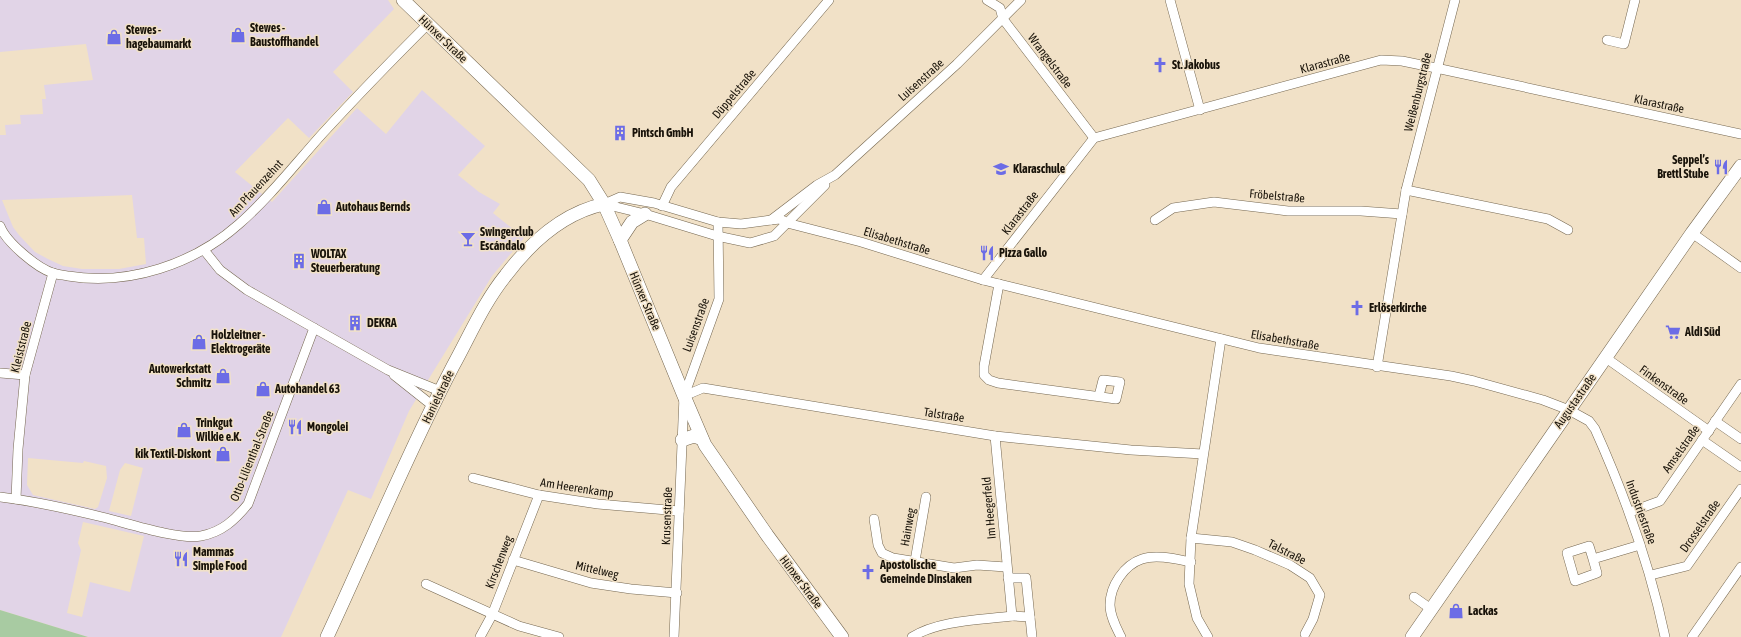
<svg xmlns="http://www.w3.org/2000/svg" width="1741" height="637" viewBox="0 0 1741 637" font-family="'Asap Condensed',sans-serif">
	<rect width="100%" height="100%" fill="#f1e1c7"/>
	<!-- commercial -->
	<path fill="#e1d4e7" fill-rule="evenodd" d="M0,0H388L394,9L333,72L353,92L309,138L288,118L235,172L272,202L357,108L386,134L422,90L485,146L458,175L479,192L500,204L493,213L524,238L492,276L409,411L371,499L348,490L281,637H88L0,610V135H6L5,125L21,124L20,115L43,114L42,99H46L44,85L93,80L86,44L0,52ZM132,195L137,238H144L146,264L119,269H82L63,266L48,259L35,252L19,235L13,227L2,200ZM28,458L83,463L84,461L106,466L107,478L98,507L95,509L33,495L27,485ZM125,463L143,468L131,516L109,511L120,470ZM83,522L144,536L130,592L90,582L82,617L67,613L81,550L78,543Z"/>
	<!-- green -->
	<polygon fill="#a8cba2" points="0,610 88,637 0,637"/>
	<g fill="none" stroke-linecap="round" stroke-linejoin="round">
		<!-- minor casing -->
		<g stroke="#756750" stroke-width="10">
			<g id="minor">
				<polyline points="987,0 1000,8 1003,19 1094,138"/>
				<polyline points="1170,0 1200,110"/>
				<polyline points="1607,40 1624,44 1635,0"/>
				<polyline points="1406,190 1548,219 1568,230"/>
				<polyline points="604,204 620,197 654,203 718,222 741,224 771,220 817,185 835,175 957,64 1021,0"/>
				<polyline points="604,204 645,214 717,236 750,243 774,236 825,185"/>
				<polyline points="662,206 671,187 829,0"/>
				<path d="M771,220L780,219L787,223L861,242L983,280L1259,348L1451,376L1474,381L1543,400L1569,410L1589,421L1595,429C1625,496 1650,565 1665,637"/>
				<polyline points="1155,220 1173,208 1214,202 1288,211 1361,211 1402,214"/>
				<path d="M0,226C6,242 37,268 53,273C58,275 64,275 68,276C129,286 194,264 239,224C269,198 296,163 323,133C357,96 392,60 428,24"/>
				<polyline points="1692,233 1741,268"/>
				<polyline points="204,250 220,270 247,290 314,328"/>
				<polyline points="983,280 1094,138 1381,60 1402,61 1436,68 1741,134"/>
				<polyline points="999,284 984,366 984,375 989,380 998,383 1116,399 1120,382 1103,380 1099,396"/>
				<polyline points="1606,358 1709,431"/>
				<polyline points="1377,367 1406,190 1455,0"/>
				<polyline points="0,373 25,375"/>
				<polyline points="394,375 433,406"/>
				<polyline points="684,396 703,388 995,436 1131,450 1203,454"/>
				<polyline points="1715,421 1741,439"/>
				<polyline points="995,436 1012,616 1030,617"/>
				<polyline points="1702,440 1741,467"/>
				<polyline points="473,478 539,495 598,504 679,511"/>
				<path d="M0,497C34,501 69,509 102,517C127,523 178,540 201,536C222,532 235,520 248,504L314,328L388,370L440,391"/>
				<polyline points="16,499 18,449 25,375 53,273"/>
				<polyline points="1630,512 1660,501 1741,384"/>
				<polyline points="874,519 878,545 882,553 893,558 954,568 977,565 1006,567"/>
				<polyline points="1191,538 1232,542 1255,550 1290,565 1310,578 1320,595 1313,619 1305,634"/>
				<polyline points="1593,559 1597,573 1575,581 1567,553 1589,546 1593,559 1640,545"/>
				<polyline points="513,560 591,583 631,589 677,593"/>
				<polyline points="915,561 926,497"/>
				<polyline points="1651,575 1687,566 1741,489"/>
				<polyline points="1008,578 1026,578 1032,637"/>
				<polyline points="426,584 519,626 559,637"/>
				<polyline points="1414,597 1431,609"/>
				<polyline points="480,637 492,615 539,495"/>
				<polyline points="674,637 684,396 719,299 718,222"/>
				<path d="M912,637C939,620 981,620 1012,616"/>
				<path d="M1121,637C1116,627 1110,616 1110,605C1110,586 1124,565 1142,559C1156,554 1176,559 1191,562"/>
				<polyline points="1208,637 1197,618 1189,584 1191,538 1221,339"/>
				<polyline points="1692,637 1741,567"/>
			</g>
		</g>
		<!-- secondary casing -->
		<g stroke="#756750" stroke-width="14">
			<g id="secondary">
				<polyline points="403,0 589,180 604,204 620,240 684,396 705,445 767,535 842,637"/>
				<polyline points="620,240 632,222 645,214"/>
				<polyline points="682,440 694,436 702,439"/>
				<path d="M327,637C369,547 407,454 453,366C470,335 484,302 506,275C531,242 563,213 604,204"/>
				<polyline points="1412,637 1692,233 1741,166"/>
			</g>
		</g>
		<!-- minor -->
		<use href="#minor" stroke="#fff" stroke-width="9"/>
		<!-- secondary -->
		<use href="#secondary" stroke="#fff" stroke-width="13"/>
	</g>
	<!-- icons -->
	<defs>
		<g id="shop-bare" transform="scale(1.2)"><path d="M-5-2.5h2.3a2.7 3.5 0 0 1 5.4 0H5L5.5 6h-11ZM-1.5-2.5h3a1.5 2.3 0 0 0-3 0Z" fill="#6c6ce6" stroke="#f1e1c7" stroke-width="2.5" paint-order="stroke"/></g>
		<g id="church-bare" transform="scale(1.2)"><path d="M-1.2-6h2.4v3.5h3.3v2.4h-3.3V6h-2.4V-.1h-3.3v-2.4h3.3Z" fill="#6c6ce6" stroke="#f1e1c7" stroke-width="2.5" paint-order="stroke"/></g>
		<g id="building-bare" transform="scale(1.2)"><path d="M-4-6H4V6H1V3H-1V6H-4ZM-2.5-4.3h1.7v1.8h-1.7ZM.8-4.3h1.7v1.8H.8ZM-2.5-1h1.7V.8h-1.7ZM.8-1h1.7V.8H.8Z" fill="#6c6ce6" stroke="#f1e1c7" stroke-width="2.5" paint-order="stroke"/></g>
		<g id="restaurant-bare" transform="scale(1.2)"><path d="M-5-6h1v4h1v-4h1v4h1v-4h1v5L-1.5 .5V6h-2V.5L-5-1ZM5-6V6H3V1.5H1.5Q1.5-4 5-6Z" fill="#6c6ce6" stroke="#f1e1c7" stroke-width="2.5" paint-order="stroke"/></g>
		<g id="school-bare" transform="scale(1.2)"><path d="M0-5L7-2L0 1L-7-2ZM-4 1L0 2.5L4 1V4Q0 6-4 4Z" fill="#6c6ce6" stroke="#f1e1c7" stroke-width="2.5" paint-order="stroke"/></g>
		<g id="bar-bare" transform="scale(1.2)"><path d="M-6-5H6L.8 .8V4.5H3.5V6h-7V4.5H-.8V.8Z" fill="#6c6ce6" stroke="#f1e1c7" stroke-width="2.5" paint-order="stroke"/></g>
		<g id="supermarket-bare" transform="scale(1.2)"><path d="M-6-5.5h2.5l.6 2H6L4.5 2H-2.5L-4.4-4H-6ZM-1.5 3.2a1.3 1.3 0 1 0 .1 0ZM3 3.2a1.3 1.3 0 1 0 .1 0Z" fill="#6c6ce6" stroke="#f1e1c7" stroke-width="2.5" paint-order="stroke"/></g>
	</defs>
	<g fill-rule="evenodd">
		<use href="#shop-bare" x="238" y="35"/>
		<use href="#shop-bare" x="114" y="37"/>
		<use href="#church-bare" x="1160" y="65"/>
		<use href="#building-bare" x="620" y="133"/>
		<use href="#restaurant-bare" x="1721" y="167"/>
		<use href="#school-bare" x="1001" y="169"/>
		<use href="#shop-bare" x="324" y="207"/>
		<use href="#bar-bare" x="468" y="239"/>
		<use href="#restaurant-bare" x="987" y="253"/>
		<use href="#building-bare" x="299" y="261"/>
		<use href="#church-bare" x="1357" y="308"/>
		<use href="#building-bare" x="355" y="323"/>
		<use href="#supermarket-bare" x="1673" y="332"/>
		<use href="#shop-bare" x="199" y="342"/>
		<use href="#shop-bare" x="223" y="376"/>
		<use href="#shop-bare" x="263" y="389"/>
		<use href="#restaurant-bare" x="295" y="427"/>
		<use href="#shop-bare" x="184" y="430"/>
		<use href="#shop-bare" x="223" y="454"/>
		<use href="#restaurant-bare" x="181" y="559"/>
		<use href="#church-bare" x="868" y="572"/>
		<use href="#shop-bare" x="1456" y="611"/>
	</g>
	<g text-anchor="middle" stroke-width="3" stroke-linejoin="round" paint-order="stroke">
		<!-- poi labels -->
		<g font-size="12" font-weight="bold" fill="#19130a" stroke="#f1e1c7" text-anchor="start">
			<text x="250" y="32">Stewes -<tspan x="250" dy="14">Baustoffhandel</tspan></text>
			<text x="126" y="34">Stewes -<tspan x="126" dy="14">hagebaumarkt</tspan></text>
			<text x="1172" y="69">St. Jakobus</text>
			<text x="632" y="137">Pintsch GmbH</text>
			<text x="1709" y="164" text-anchor="end">Seppel’s<tspan x="1709" dy="14">Brettl Stube</tspan></text>
			<text x="1013" y="173">Klaraschule</text>
			<text x="336" y="211">Autohaus Bernds</text>
			<text x="480" y="236">Swingerclub<tspan x="480" dy="14">Escándalo</tspan></text>
			<text x="999" y="257">Pizza Gallo</text>
			<text x="311" y="258">WOLTAX<tspan x="311" dy="14">Steuerberatung</tspan></text>
			<text x="1369" y="312">Erlöserkirche</text>
			<text x="367" y="327">DEKRA</text>
			<text x="1685" y="336">Aldi Süd</text>
			<text x="211" y="339">Holzleitner -<tspan x="211" dy="14">Elektrogeräte</tspan></text>
			<text x="211" y="373" text-anchor="end">Autowerkstatt<tspan x="211" dy="14">Schmitz</tspan></text>
			<text x="275" y="393">Autohandel 63</text>
			<text x="196" y="427">Trinkgut<tspan x="196" dy="14">Wilkie e.K.</tspan></text>
			<text x="307" y="431">Mongolei</text>
			<text x="211" y="458" text-anchor="end">kik Textil-Diskont</text>
			<text x="193" y="556">Mammas<tspan x="193" dy="14">Simple Food</tspan></text>
			<text x="880" y="569">Apostolische<tspan x="880" dy="14">Gemeinde Dinslaken</tspan></text>
			<text x="1468" y="615">Lackas</text>
		</g>
		<!-- street labels -->
		<g font-size="12" fill="#19130a" stroke="#f1e1c7">
			<text transform="translate(443 39) rotate(44)" y="4">Hünxer Straße</text>
			<text transform="translate(1050 61) rotate(53)" y="4">Wrangelstraße</text>
			<text transform="translate(1325 63) rotate(-15)" y="4">Klarastraße</text>
			<text transform="translate(921 80) rotate(-42)" y="4">Luisenstraße</text>
			<text transform="translate(1418 92) rotate(-76)" y="4">Weißenburgstraße</text>
			<text transform="translate(734 94) rotate(-50)" y="4">Düppelstraße</text>
			<text transform="translate(1659 104) rotate(12)" y="4">Klarastraße</text>
			<text transform="translate(256 188) rotate(-47)" y="4">Am Pfauenzehnt</text>
			<text transform="translate(1277 196) rotate(5)" y="4">Fröbelstraße</text>
			<text transform="translate(1020 213) rotate(-52)" y="4">Klarastraße</text>
			<text transform="translate(897 241) rotate(17)" y="4">Elisabethstraße</text>
			<text transform="translate(645 301) rotate(67)" y="4">Hünxer Straße</text>
			<text transform="translate(696 325) rotate(-70)" y="4">Luisenstraße</text>
			<text transform="translate(1285 340) rotate(10)" y="4">Elisabethstraße</text>
			<text transform="translate(21 347) rotate(-76)" y="4">Kleiststraße</text>
			<text transform="translate(1664 385) rotate(36)" y="4">Finkenstraße</text>
			<text transform="translate(438 397) rotate(-64)" y="4">Hanielstraße</text>
			<text transform="translate(1575 401) rotate(-55)" y="4">Augustastraße</text>
			<text transform="translate(944 415) rotate(9)" y="4">Talstraße</text>
			<text transform="translate(1681 449) rotate(-55)" y="4">Amselstraße</text>
			<text transform="translate(252 456) rotate(-68)" y="4">Otto-Lilienthal-Straße</text>
			<text transform="translate(577 488) rotate(9)" y="4">Am Heerenkamp</text>
			<text transform="translate(989 508) rotate(-95)" y="4">Im Heegerfeld</text>
			<text transform="translate(1641 512) rotate(70)" y="4">Industriestraße</text>
			<text transform="translate(667 516) rotate(-88)" y="4">Krusenstraße</text>
			<text transform="translate(1700 526) rotate(-55)" y="4">Drosselstraße</text>
			<text transform="translate(908 527) rotate(-80)" y="4">Hainweg</text>
			<text transform="translate(1287 552) rotate(27)" y="4">Talstraße</text>
			<text transform="translate(499 562) rotate(-69)" y="4">Kirschenweg</text>
			<text transform="translate(597 570) rotate(13)" y="4">Mittelweg</text>
			<text transform="translate(801 582) rotate(53)" y="4">Hünxer Straße</text>
		</g>
	</g>
</svg>
